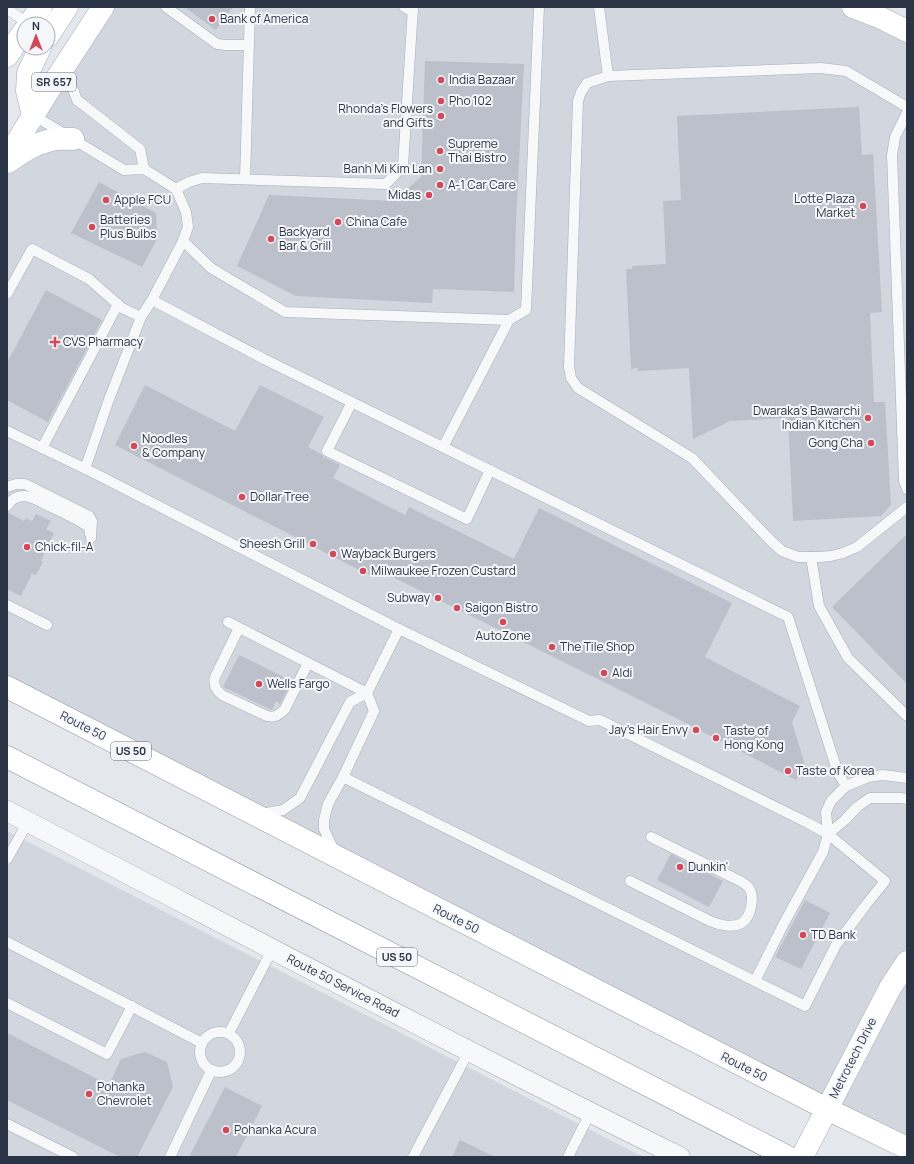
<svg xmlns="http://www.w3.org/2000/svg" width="914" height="1164" font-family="Manrope,sans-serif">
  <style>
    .built { fill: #d2d6de }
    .building { fill: #bbc0ca }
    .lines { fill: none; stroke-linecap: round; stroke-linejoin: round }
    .lane-casing { stroke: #a9aeb7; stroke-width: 11 }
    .street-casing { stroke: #a9aeb7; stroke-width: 21 }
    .secondary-casing { stroke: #a9aeb7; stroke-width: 23 }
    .primary-casing { stroke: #a3abb8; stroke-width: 23 }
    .highway-casing { stroke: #8b94a3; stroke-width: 23 }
    .lane { stroke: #f7f8fa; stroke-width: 10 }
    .street { stroke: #f7f8fa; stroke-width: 20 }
    .secondary { stroke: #fff; stroke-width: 22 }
    .primary { stroke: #fff; stroke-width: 22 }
    .highway { stroke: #fff; stroke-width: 22 }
    .poi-dot { fill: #d1495b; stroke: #f4f6f9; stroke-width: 1.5 }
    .labels { text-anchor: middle; stroke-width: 4; stroke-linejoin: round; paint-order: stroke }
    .shield { fill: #f4f6f9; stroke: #676e7b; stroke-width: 1 }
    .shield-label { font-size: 11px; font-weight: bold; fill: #2b3445 }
    .poi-label { font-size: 12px; fill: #2b3445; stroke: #f4f6f9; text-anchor: start }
    .street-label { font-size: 12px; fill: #2b3445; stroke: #f4f6f9 }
  </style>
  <rect width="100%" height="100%" fill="#e4e7ec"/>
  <g class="built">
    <path d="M107 7H836L907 35V1148L7 687V167Z"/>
    <path d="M7 831 643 1157H7Z"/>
  </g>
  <g class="building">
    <path d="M184 7H233L216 30Z"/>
    <path d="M425 61 524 64 516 222 514 292 433 289 432 303 296 296 237 266 269 195 393 201 421 177Z"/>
    <path d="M859 107 862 155 873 154 882 312 870 313 874 402H885L891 505 881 516 793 521 788 418 730 421 693 439 689 368 638 371V368L631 369 626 269H632V266L666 264 663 201 681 200 677 116Z"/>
    <path d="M99 182 156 213 157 239 142 267 71 233Z"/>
    <path d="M46 290 102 320 48 422 7 400V363Z"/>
    <path d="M145 385 235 431 260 385 324 417 308 447 321 454 324 457 340 465 333 478 405 515 409 507 514 559 539 508 732 603 705 657 800 706 792 722 805 765 796 780 676 718 377 569 373 577 115 445Z"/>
    <path d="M7 512 24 521 26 518 32 521 36 514 51 521 46 529 54 533 41 561 43 562 36 575 32 574 21 596 7 589Z"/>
    <path d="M907 534V684L832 607Z"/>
    <path d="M239 655 292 681 280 704 276 701 272 710 223 687Z"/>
    <path d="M671 854 723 881 709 907 657 880Z"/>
    <path d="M805 900 830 913 801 969 775 957Z"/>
    <path d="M7 1033 109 1085 121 1059 145 1052 167 1062 173 1087 137 1157H120L7 1100Z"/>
    <path d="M225 1087 262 1106 236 1157H189Z"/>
    <path d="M460 1140 495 1157H452Z"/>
  </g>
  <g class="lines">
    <defs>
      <g id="lane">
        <path d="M166 7 217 44 225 45H249"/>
        <path d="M404 7 413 12"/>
        <path d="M599 7 608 76 821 68 846 71 907 107"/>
        <path d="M7 9 29 24"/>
        <path d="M67 65 69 79 77 100 140 149 144 169"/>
        <path d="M608 76 587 83 581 92 578 101 569 367 571 378 578 388 692 458 770 540 782 551 798 557H819L831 556 843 553 857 547 907 507"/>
        <path d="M907 113 895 137 892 155 904 481 907 489"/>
        <path d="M33 115 124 170 144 169 176 189 186 212 188 227 183 241 152 300 141 317"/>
        <path d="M245 179 250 7"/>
        <path d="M176 189 189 182 202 178 386 184 403 166 413 7"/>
        <path d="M183 241 211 268 285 312 509 320"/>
        <path d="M7 294 32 249 89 279 122 308 141 317 108 402 85 469"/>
        <path d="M152 300 264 359 788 617 838 773 846 786"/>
        <path d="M352 402 327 451 467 519 490 470"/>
        <path d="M7 431 94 473 399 629 367 693 350 702 300 798 283 810 261 814"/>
        <path d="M443 447 509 320 526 310 539 7"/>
        <path d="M42 448 118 304"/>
        <path d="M7 487 16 484H25L89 516 92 521 91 538"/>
        <path d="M7 506C11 499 17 496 25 496 33 497 43 503 51 507 64 513 77 519 89 527L90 534"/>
        <path d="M811 557 819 606 848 658 907 716"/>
        <path d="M7 605 47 625"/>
        <path d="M228 622 367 693 374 711 343 777 328 804 324 820V829L335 853"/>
        <path d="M239 628 215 677C213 685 216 690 222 695L267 716C275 718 279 715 285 709L308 663"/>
        <path d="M343 777 805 1006 836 945 865 906 885 881 828 834 808 823 600 720 589 721 399 629"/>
        <path d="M828 834 845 820 857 807 870 798H900L907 799"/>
        <path d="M7 859 28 822"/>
        <path d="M630 881 710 921C719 925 734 929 743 922 751 916 755 896 749 888 748 886 744 884 742 882L651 837"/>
        <path d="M7 942 202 1043"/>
        <path d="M755 981 783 925 823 852 828 834 826 812 831 801 846 786 868 777 883 775 907 778"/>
        <path d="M7 1003 107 1054 132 1006"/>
        <circle cx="220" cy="1052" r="20"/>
        <path d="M229 1033 272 950"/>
        <path d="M7 1124 73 1157"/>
        <path d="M170 1157 211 1071"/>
        <path d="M413 1157 469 1051"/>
        <path d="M568 1157 590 1113"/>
      </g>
      <path id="street" d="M7 811C231 927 454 1046 680 1157"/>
      <g id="secondary">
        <path d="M853 7 879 17 907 31"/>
        <path d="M802 1157 890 988 907 962"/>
      </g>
      <g id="primary">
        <path d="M29 24 41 7"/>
        <path d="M48 36 67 7"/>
        <path d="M7 56 24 31"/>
        <path d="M33 115 27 91 28 73 40 48"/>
        <path d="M7 158 47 93 103 7"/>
        <path d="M8 162C22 152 34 144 51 140 58 138 66 139 73 139"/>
      </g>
      <g id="highway">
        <path d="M7 687 827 1109 907 1148"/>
        <path d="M7 757 788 1157"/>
      </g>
    </defs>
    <use href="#lane" class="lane-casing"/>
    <use href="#street" class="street-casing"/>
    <use href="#secondary" class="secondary-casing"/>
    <use href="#primary" class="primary-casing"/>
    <use href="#highway" class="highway-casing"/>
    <use href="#lane" class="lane"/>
    <use href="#street" class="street"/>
    <use href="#secondary" class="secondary"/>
    <use href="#primary" class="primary"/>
    <use href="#highway" class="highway"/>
  </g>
  <g class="poi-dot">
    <circle cx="212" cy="19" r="4"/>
    <circle cx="441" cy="80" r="4"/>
    <circle cx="441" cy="101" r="4"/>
    <circle cx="441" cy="116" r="4"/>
    <circle cx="440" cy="151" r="4"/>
    <circle cx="440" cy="169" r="4"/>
    <circle cx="440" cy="185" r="4"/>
    <circle cx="429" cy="195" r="4"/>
    <circle cx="106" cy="200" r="4"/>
    <circle cx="863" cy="206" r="4"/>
    <circle cx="338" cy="222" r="4"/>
    <circle cx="92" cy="227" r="4"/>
    <circle cx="271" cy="239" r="4"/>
    <path d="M53 336h4v4h4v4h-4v4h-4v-4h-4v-4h4z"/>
    <circle cx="868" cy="418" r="4"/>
    <circle cx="871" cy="443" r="4"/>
    <circle cx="134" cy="446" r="4"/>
    <circle cx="242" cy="497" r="4"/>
    <circle cx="313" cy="544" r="4"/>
    <circle cx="27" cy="547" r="4"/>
    <circle cx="333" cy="554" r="4"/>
    <circle cx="363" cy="571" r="4"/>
    <circle cx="438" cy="598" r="4"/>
    <circle cx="457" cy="608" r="4"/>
    <circle cx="503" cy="622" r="4"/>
    <circle cx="552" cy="647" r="4"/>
    <circle cx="604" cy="673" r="4"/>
    <circle cx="259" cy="684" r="4"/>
    <circle cx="696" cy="730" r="4"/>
    <circle cx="716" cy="738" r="4"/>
    <circle cx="788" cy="771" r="4"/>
    <circle cx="680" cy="867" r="4"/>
    <circle cx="803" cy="935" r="4"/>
    <circle cx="89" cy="1094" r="4"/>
    <circle cx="226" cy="1130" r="4"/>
  </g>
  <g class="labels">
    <g class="shield">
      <rect x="32" y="73" width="44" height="18" rx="3"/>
      <rect x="111" y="742" width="40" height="18" rx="3"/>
      <rect x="377" y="948" width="40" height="18" rx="3"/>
    </g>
    <g class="shield-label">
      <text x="54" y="86">SR 657</text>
      <text x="131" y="755">US 50</text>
      <text x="397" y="961">US 50</text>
    </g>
    <g class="poi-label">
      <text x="220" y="23">Bank of America</text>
      <text x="449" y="84">India Bazaar</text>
      <text x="449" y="105">Pho 102</text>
      <text x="433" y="113" text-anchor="end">Rhonda's Flowers<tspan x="433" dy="14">and Gifts</tspan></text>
      <text x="448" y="148">Supreme<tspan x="448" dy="14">Thai Bistro</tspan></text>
      <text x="432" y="173" text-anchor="end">Banh Mi Kim Lan</text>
      <text x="448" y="189">A-1 Car Care</text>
      <text x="421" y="199" text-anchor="end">Midas</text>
      <text x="855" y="203" text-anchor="end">Lotte Plaza<tspan x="855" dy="14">Market</tspan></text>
      <text x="114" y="204">Apple FCU</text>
      <text x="100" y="224">Batteries<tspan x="100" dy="14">Plus Bulbs</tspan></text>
      <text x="346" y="226">China Cafe</text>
      <text x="279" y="236">Backyard<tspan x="279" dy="14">Bar &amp; Grill</tspan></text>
      <text x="63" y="346">CVS Pharmacy</text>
      <text x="860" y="415" text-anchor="end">Dwaraka's Bawarchi<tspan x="860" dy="14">Indian Kitchen</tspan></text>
      <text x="142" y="443">Noodles<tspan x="142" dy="14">&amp; Company</tspan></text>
      <text x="863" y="447" text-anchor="end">Gong Cha</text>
      <text x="250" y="501">Dollar Tree</text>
      <text x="305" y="548" text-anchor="end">Sheesh Grill</text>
      <text x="35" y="551">Chick-fil-A</text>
      <text x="341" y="558">Wayback Burgers</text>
      <text x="371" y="575">Milwaukee Frozen Custard</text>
      <text x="430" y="602" text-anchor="end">Subway</text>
      <text x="465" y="612">Saigon Bistro</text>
      <text x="503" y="640" text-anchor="middle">AutoZone</text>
      <text x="560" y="651">The Tile Shop</text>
      <text x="612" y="677">Aldi</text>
      <text x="267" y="688">Wells Fargo</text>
      <text x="688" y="734" text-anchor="end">Jay's Hair Envy</text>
      <text x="724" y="735">Taste of<tspan x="724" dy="14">Hong Kong</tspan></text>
      <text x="796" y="775">Taste of Korea</text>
      <text x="688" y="871">Dunkin'</text>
      <text x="811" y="939">TD Bank</text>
      <text x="97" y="1091">Pohanka<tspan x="97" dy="14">Chevrolet</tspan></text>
      <text x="234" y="1134">Pohanka Acura</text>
    </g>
    <g class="street-label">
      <text transform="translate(83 726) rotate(27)" y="4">Route 50</text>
      <text transform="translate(456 919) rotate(27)" y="4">Route 50</text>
      <text transform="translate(343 986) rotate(27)" y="4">Route 50 Service Road</text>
      <text transform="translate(853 1058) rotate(-63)" y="4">Metrotech Drive</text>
      <text transform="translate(744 1067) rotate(27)" y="4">Route 50</text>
    </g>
  </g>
  <rect width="914" height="1164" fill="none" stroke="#2b3445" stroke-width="16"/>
  <g transform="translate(36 36)"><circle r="19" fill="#f4f6f9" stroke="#a4a8b1"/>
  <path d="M0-3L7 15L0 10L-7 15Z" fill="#d1495b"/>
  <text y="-6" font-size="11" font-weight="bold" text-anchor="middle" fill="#2b3445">N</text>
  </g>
</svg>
